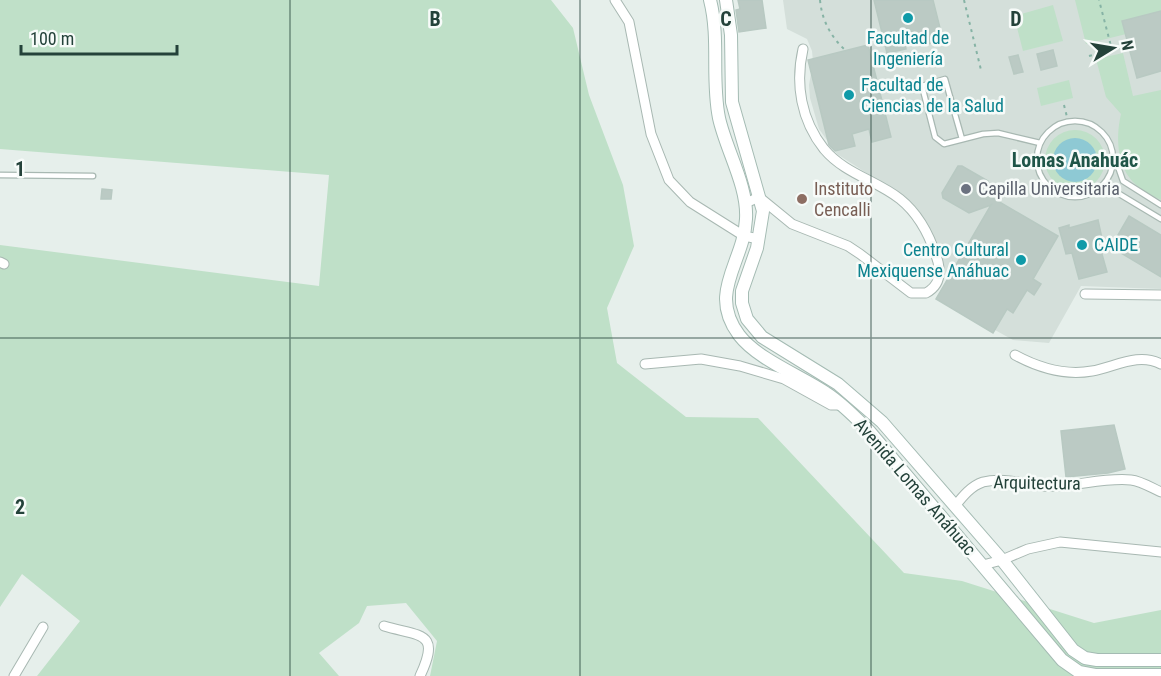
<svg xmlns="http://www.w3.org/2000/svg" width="1161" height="676" font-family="'Roboto Condensed',sans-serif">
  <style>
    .built { fill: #d4dfda }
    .green { fill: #bfe0c8 }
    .water { fill: #8ec9d4 }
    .building { fill: #bbcac4; stroke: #b8c9c2; stroke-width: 1.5 }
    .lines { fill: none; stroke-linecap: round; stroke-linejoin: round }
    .lane-casing { stroke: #a8b8b2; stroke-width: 7 }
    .street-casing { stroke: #a8b8b2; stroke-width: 11 }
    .secondary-casing { stroke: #a4bbb3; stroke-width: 14 }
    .path { stroke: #86b3a5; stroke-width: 2; stroke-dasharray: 3 4.5; stroke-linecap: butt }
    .lane { stroke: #fff; stroke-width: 4.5 }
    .street { stroke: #fff; stroke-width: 9 }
    .secondary { stroke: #fff; stroke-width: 12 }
    .grid { fill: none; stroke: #24423a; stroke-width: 1.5; stroke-opacity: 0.55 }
    .culture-dot { fill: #0f9aa8; stroke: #f7fbf9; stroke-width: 2 }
    .worship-dot { fill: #6b7280; stroke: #f7fbf9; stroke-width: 2 }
    .education-dot { fill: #8d6e63; stroke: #f7fbf9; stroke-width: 2 }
    .labels { text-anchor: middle; stroke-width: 5; stroke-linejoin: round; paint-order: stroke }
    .culture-label { font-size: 18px; fill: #0d838f; stroke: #f7fbf9; text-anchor: start }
    .education-label { font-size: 18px; fill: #785e54; stroke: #f7fbf9; text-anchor: start }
    .worship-label { font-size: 18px; fill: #5b616d; stroke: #f7fbf9; text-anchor: start }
    .street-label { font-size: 18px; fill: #24423a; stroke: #f7fbf9 }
    .neighbourhood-label { font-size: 20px; font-weight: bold; fill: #1f5548; stroke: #f7fbf9 }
    .grid-label { font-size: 20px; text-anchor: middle; font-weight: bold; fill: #24423a; stroke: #f7fbf9; stroke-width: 5; stroke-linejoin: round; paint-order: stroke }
  </style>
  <rect width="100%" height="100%" fill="#e6efeb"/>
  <path class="built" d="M783 0H1161V289L1081 286 1049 343 1013 340 995 330 993 333 936 299 947 279 938 246 928 227 902 196 837 154 819 129 810 98 809 85 813 62 812 51 807 39 787 29Z"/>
  <g class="green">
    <path d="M0 0H551L573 28 589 95 623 185 634 246 607 308 617 363 686 417 758 418 904 573 962 581 1094 623 1161 610V676H430L437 641 406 603 367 606 359 623 319 653 339 676H37L80 621 22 574 0 607V245L319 286 329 175 0 149Z"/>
    <path d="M1075 0H1161V11L1123 21 1126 34 1086 44Z"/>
    <path d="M1053 5 1063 41 1023 51 1014 16Z"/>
    <path d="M1123 53 1133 96 1161 90V200C1154 197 1147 193 1140 188 1117 172 1115 139 1121 114L1106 97 1096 59Z"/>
    <path d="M1069 80 1073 98 1041 106 1037 88Z"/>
    <circle cx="1075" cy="160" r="30"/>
  </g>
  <circle class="water" cx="1075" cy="160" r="22"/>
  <g class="building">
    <path d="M738 0H762L766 28 739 32 736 10 740 9Z"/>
    <path d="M874 0H933L943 40 924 45 922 36 904 40 906 49 887 53Z"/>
    <path d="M1161 11V71L1137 78 1122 21Z"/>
    <path d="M868 45 891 137 872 142 869 129 852 134 855 146 835 151 829 145 808 60Z"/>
    <path d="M1053 50 1057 66 1041 70 1037 54Z"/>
    <path d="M1018 55 1023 72 1014 74 1009 57Z"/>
    <path d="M958 166H962L988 181 989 184 984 193 1058 236 1033 279 1041 284 1034 295 1027 290 1013 313 1007 309 993 333 936 299 991 205 969 213 943 198 942 193Z"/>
    <path d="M102 189 112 190 111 199H101Z"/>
    <path d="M1129 216 1161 235V277L1111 247Z"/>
    <path d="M1098 220 1103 243 1098 240 1107 272 1079 279 1072 253 1066 254 1059 228 1069 225V228Z"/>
    <path d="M1114 425 1125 469 1108 473 1066 477 1061 431Z"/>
  </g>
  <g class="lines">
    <defs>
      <g id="lane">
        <circle cx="1075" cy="159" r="38"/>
        <path d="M962 139 945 79 922 86 935 137 944 144 983 134 998 133 1040 143"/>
        <path d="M1115 158 1123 181 1161 205"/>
        <path d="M0 175 93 176"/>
        <path d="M1101 188 1116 192 1161 219"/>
      </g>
      <g id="street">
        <path d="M615 0 629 22 651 134 669 180 690 202 744 236 759 239"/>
        <path d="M746 203 759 197 792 224 848 246 860 254 911 293H926C939 286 941 275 938 262 931 238 920 215 900 199 876 180 845 174 824 149 801 120 795 84 803 49"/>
        <path d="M0 262 4 264"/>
        <path d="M1085 294 1161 295"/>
        <path d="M1015 355C1039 368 1064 376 1092 371 1115 367 1138 352 1161 364"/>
        <path d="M645 364 701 359 740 366 784 379 831 405H842"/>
        <path d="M955 506C963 496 971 486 983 482 1003 477 1023 484 1043 486 1073 488 1102 477 1131 480 1141 481 1152 488 1161 492"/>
        <path d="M983 565 1002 560 1028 549 1060 542 1161 552"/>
        <path d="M384 626C421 637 441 631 420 676"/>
        <path d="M14 676 43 627"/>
      </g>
      <g id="secondary">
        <path d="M710 0C720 39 711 79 719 118 726 150 748 186 746 219 744 263 707 292 739 335 757 359 801 376 826 393 843 404 856 418 870 432L1062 660 1079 672 1095 675H1161"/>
        <path d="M726 0 731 35 732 102 763 211 757 248 742 291V303L747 319 762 337 838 384 882 422 1002 560 1073 650 1085 658 1097 660H1161"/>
      </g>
    </defs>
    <use href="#lane" class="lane-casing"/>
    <use href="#street" class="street-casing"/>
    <use href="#secondary" class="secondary-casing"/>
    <g class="path">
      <path d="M820 0C822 21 831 37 846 51"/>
      <path d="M964 0 981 70"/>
      <path d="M1112 50 1129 45"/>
      <path d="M1089 56 1112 50 1099 0"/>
      <path d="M1064 105 1068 121"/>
    </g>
    <use href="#lane" class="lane"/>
    <use href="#street" class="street"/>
    <use href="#secondary" class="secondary"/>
  </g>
  <path class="grid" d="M290 0V676M580 0V676M871 0V676M0 338H1161"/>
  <g class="culture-dot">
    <circle cx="908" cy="18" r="6"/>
    <circle cx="849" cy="95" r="6"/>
    <circle cx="1082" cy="245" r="6"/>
    <circle cx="1021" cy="260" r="6"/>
  </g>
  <circle class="worship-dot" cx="966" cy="189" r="6"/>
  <circle class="education-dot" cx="802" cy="199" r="6"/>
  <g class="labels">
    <g class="culture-label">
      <text x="908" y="44" text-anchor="middle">Facultad de<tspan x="908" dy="21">Ingeniería</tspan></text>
      <text x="861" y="91">Facultad de<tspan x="861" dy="21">Ciencias de la Salud</tspan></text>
      <text x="1094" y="251">CAIDE</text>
      <text x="1009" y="256" text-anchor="end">Centro Cultural<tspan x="1009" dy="21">Mexiquense Anáhuac</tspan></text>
    </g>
    <g class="education-label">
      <text x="814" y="195">Instituto<tspan x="814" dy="21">Cencalli</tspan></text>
    </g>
    <g class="worship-label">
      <text x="978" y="195">Capilla Universitaria</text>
    </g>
    <g class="street-label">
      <text transform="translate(1037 483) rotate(1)" y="6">Arquitectura</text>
      <text transform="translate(915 487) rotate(49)" y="6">Avenida Lomas Anáhuac</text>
    </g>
    <g class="neighbourhood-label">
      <text x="1075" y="167">Lomas Anahuác</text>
    </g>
  </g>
  <g class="grid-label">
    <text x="435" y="26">B</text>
    <text x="726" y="26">C</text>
    <text x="1016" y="26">D</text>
    <text x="20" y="176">1</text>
    <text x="20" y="514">2</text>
  </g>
  <g transform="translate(1113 48) rotate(79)" stroke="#f7fbf9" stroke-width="4.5" paint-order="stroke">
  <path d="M0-4.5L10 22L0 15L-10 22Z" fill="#24423a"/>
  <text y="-9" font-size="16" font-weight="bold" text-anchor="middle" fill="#24423a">N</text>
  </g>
  <path d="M21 45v9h156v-9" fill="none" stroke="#24423a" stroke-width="3"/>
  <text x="30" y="45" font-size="18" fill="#24423a" stroke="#f7fbf9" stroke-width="4.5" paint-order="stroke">100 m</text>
</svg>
